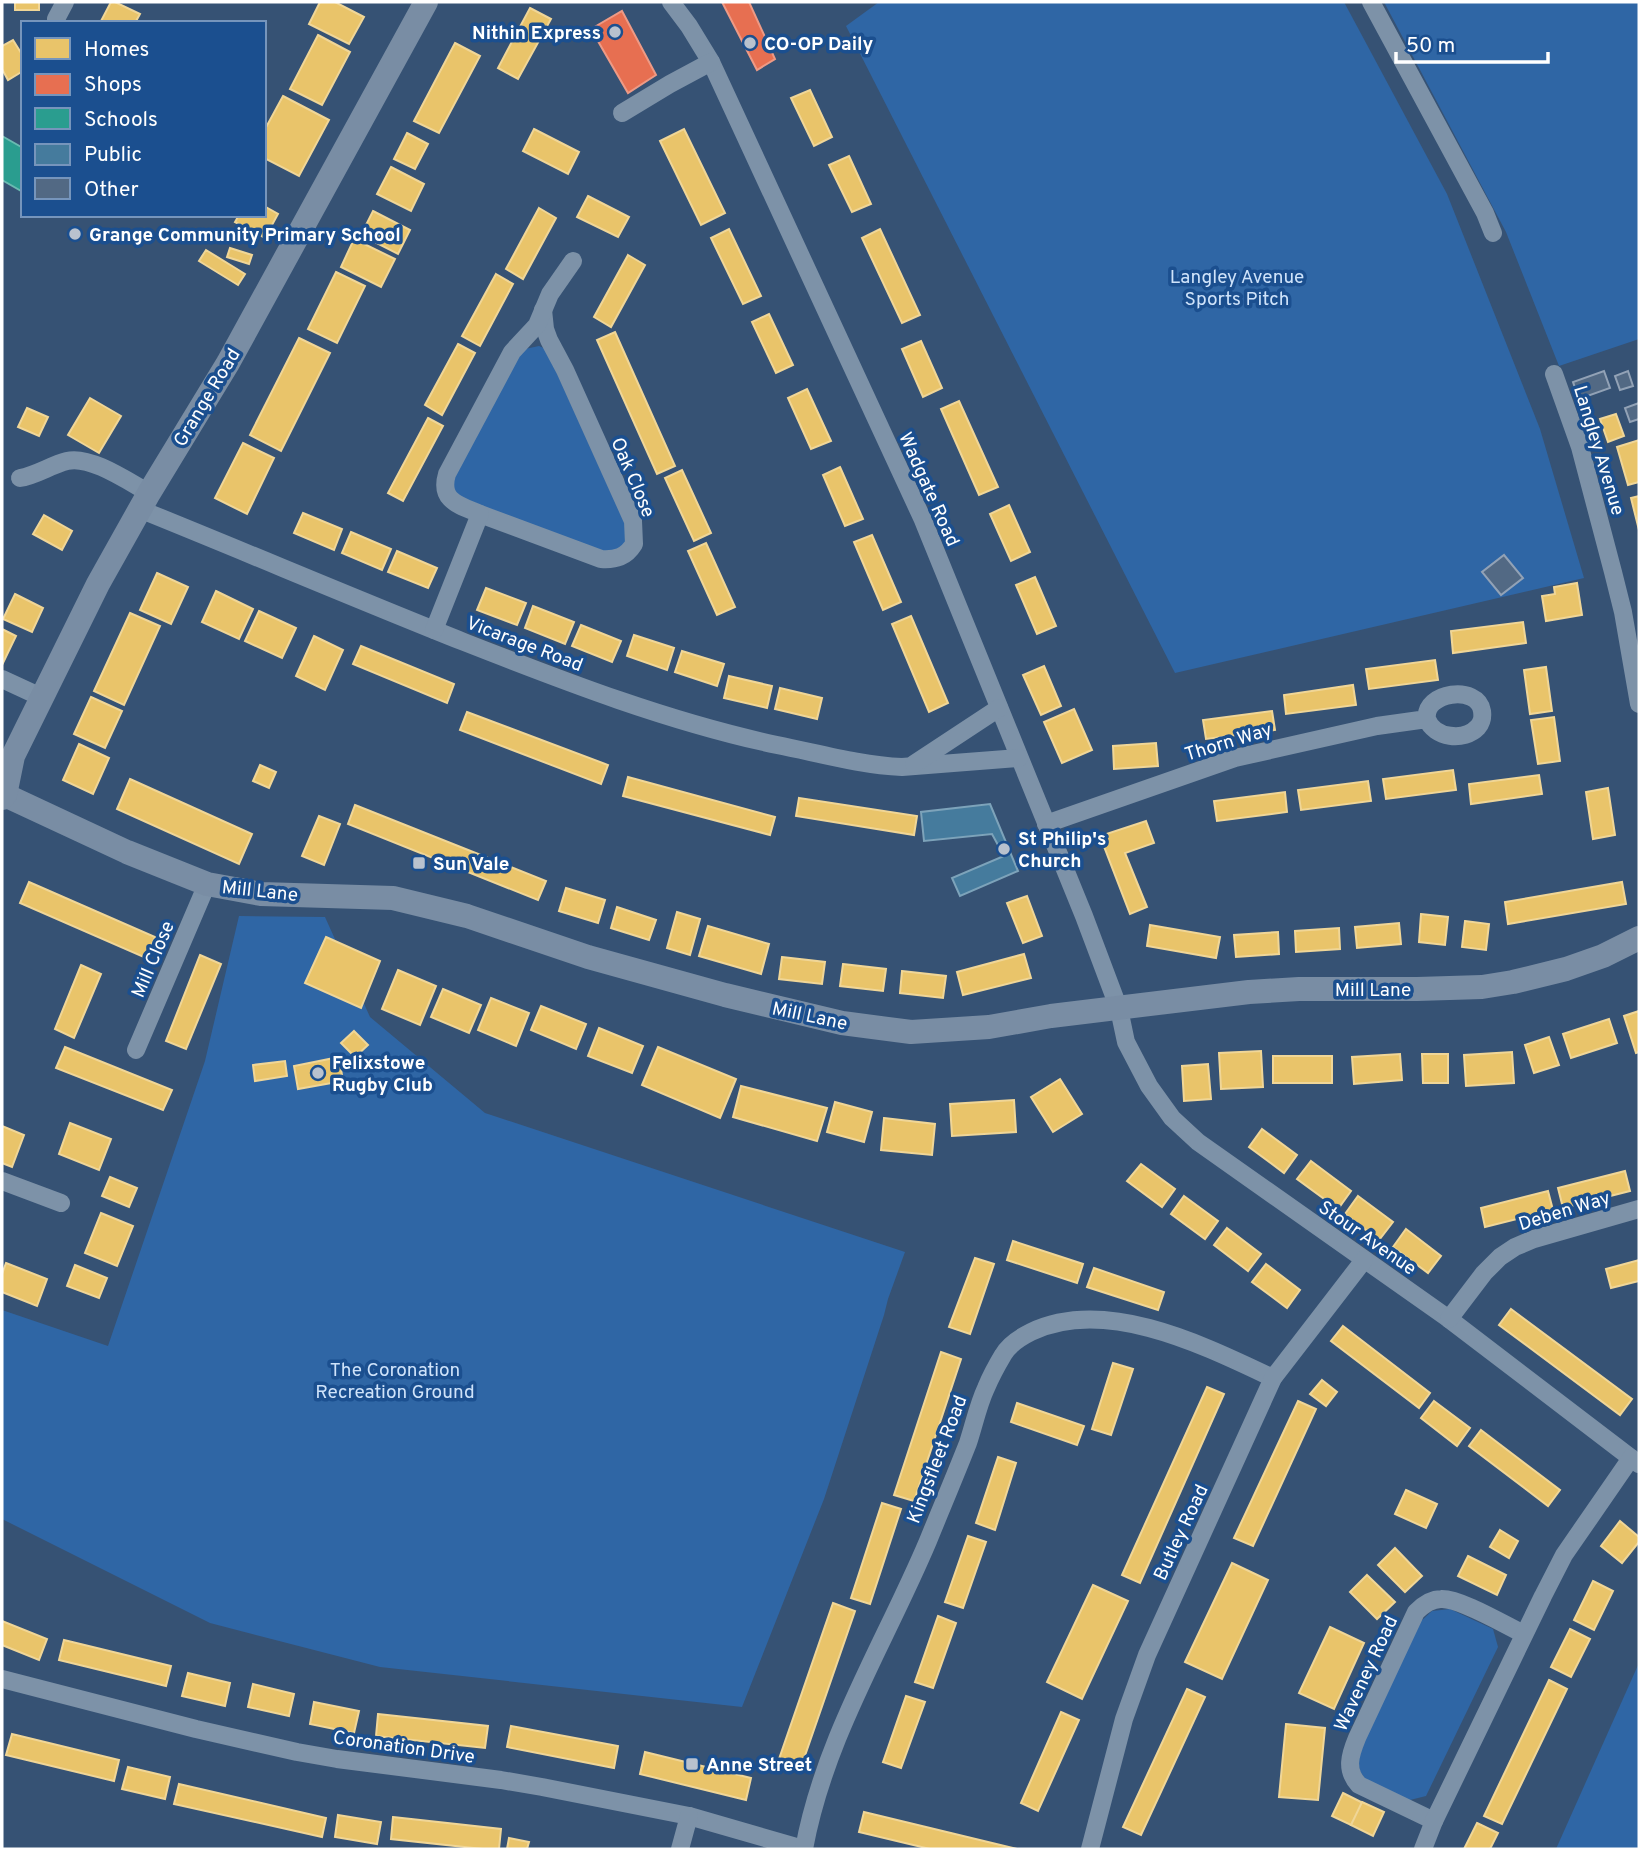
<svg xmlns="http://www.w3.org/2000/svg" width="1641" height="1851" font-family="Overpass,sans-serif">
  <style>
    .green { fill: #2f66a5 }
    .homes { fill: #e9c46a; stroke: #f0d697; stroke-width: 2 }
    .shops { fill: #e76f51; stroke: #ee9a85; stroke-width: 2 }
    .schools { fill: #2a9d8f; stroke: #6abab1; stroke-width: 2 }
    .public { fill: #457b9d; stroke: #7da3ba; stroke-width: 2 }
    .building { fill: #526984; stroke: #92a2b6; stroke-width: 2 }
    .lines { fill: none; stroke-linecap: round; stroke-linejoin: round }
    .street { stroke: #7d92a8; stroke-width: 18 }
    .secondary { stroke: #798da4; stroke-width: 24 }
    .poi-dot { fill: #b9c2ce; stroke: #1b4f8f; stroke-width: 2.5 }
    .labels { text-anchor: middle; stroke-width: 7; stroke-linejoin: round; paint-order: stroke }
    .poi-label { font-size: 19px; font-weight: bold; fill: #fff; stroke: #1b4f8f; text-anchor: start }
    .park-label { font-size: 19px; fill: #cfe3fa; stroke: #1b4f8f }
    .street-label { font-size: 19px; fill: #fff; stroke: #1b4f8f }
  </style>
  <rect width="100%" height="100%" fill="#365274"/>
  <g class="green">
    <path d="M879 2H1344L1447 194 1540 429 1584 578 1175 673 846 26Z"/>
    <path d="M1384 2H1639V339L1559 366 1506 232Z"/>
    <path d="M539 346 546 349 629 532 623 548 602 553 462 501 454 493V474L520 353 525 349Z"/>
    <path d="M239 916 325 917 370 1017 485 1113 905 1252 888 1299 884 1315 824 1499 742 1707 380 1667 210 1623 2 1519V1310L108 1346 205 1061Z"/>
    <path d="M1450 1609 1493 1629 1498 1647 1426 1796 1406 1801 1365 1779 1360 1771 1357 1756 1419 1623 1432 1611Z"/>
    <path d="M1639 1663V1849H1556Z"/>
  </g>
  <g class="homes">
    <rect x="15" y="2" width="24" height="8"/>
    <path d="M111 2H115L140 14 135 23H100Z"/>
    <path d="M320 2H335L364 17 349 44 309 24Z"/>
    <path d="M530 8 551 19 518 79 498 68Z"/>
    <path d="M318 35 350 52 322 105 290 89Z"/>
    <path d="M13 40 23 56V71L8 80 2 69V46Z"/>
    <path d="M455 43 480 56 439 133 414 121Z"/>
    <path d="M810 90 832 137 814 146 791 98Z"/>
    <path d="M283 96 329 120 299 176 264 158V131Z"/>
    <path d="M534 129 579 152 568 174 523 151Z"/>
    <path d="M684 129 725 213 701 225 660 141Z"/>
    <path d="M407 133 428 144 415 169 394 159Z"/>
    <path d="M849 156 871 204 852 212 829 165Z"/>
    <path d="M391 167 424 184 411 211 377 194Z"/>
    <path d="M588 196 629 217 618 237 577 217Z"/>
    <path d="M264 206 278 214 265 238 235 222 239 215H264Z"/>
    <path d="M539 208 556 218 523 279 506 269Z"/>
    <path d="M373 211 410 230 398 254 361 235Z"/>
    <path d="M729 229 761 296 743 304 711 238Z"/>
    <path d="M880 229 920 315 902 323 862 238Z"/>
    <path d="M354 239 395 259 381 287 341 267Z"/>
    <path d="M230 248 252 255 249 264 227 257Z"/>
    <path d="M206 250 245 274 238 285 199 261Z"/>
    <path d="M628 255 645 265 611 327 594 317Z"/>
    <path d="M336 272 365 286 337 343 308 329Z"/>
    <path d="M496 274 513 284 480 346 462 336Z"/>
    <path d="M769 314 793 365 776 373 752 322Z"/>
    <path d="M615 332 675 466 657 474 597 340Z"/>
    <path d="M299 338 330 353 281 451 250 435Z"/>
    <path d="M921 341 942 388 923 397 902 349Z"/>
    <path d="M458 344 475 353 442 415 425 405Z"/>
    <path d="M807 389 831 441 811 449 788 398Z"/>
    <path d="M90 398 121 416 99 453 68 435Z"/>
    <path d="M959 401 998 487 979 495 941 409Z"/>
    <path d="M27 408 48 417 39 436 18 427Z"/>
    <path d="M1616 414 1624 436 1608 442 1600 419Z"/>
    <path d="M428 418 443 426 403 501 388 493Z"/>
    <path d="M1639 440V482L1628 485 1617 447Z"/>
    <path d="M243 443 274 458 247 514 215 498Z"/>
    <path d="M840 467 863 519 845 526 823 475Z"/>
    <path d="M682 470 711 533 694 541 665 478Z"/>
    <path d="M1639 496V530L1631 498Z"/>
    <path d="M1009 505 1030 552 1011 561 990 514Z"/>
    <path d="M303 513 342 529 334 550 294 533Z"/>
    <path d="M44 515 72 531 62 550 33 534Z"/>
    <path d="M351 532 391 549 382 570 342 553Z"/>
    <path d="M872 535 901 602 883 610 854 542Z"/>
    <path d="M706 543 735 607 717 615 688 551Z"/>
    <path d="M397 551 437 568 428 588 388 572Z"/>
    <path d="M157 573 188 587 171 624 140 610Z"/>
    <path d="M1035 577 1056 626 1037 634 1016 585Z"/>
    <path d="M1577 583 1582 615 1546 621 1542 596 1555 594 1554 587Z"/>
    <path d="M486 588 526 603 517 625 477 610Z"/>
    <path d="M216 591 253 609 239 639 202 622Z"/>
    <path d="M15 594 43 608 32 632 3 619Z"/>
    <path d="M533 606 574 622 565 644 525 628Z"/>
    <path d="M259 611 296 628 282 658 245 641Z"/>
    <path d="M130 613 160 626 124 705 94 691Z"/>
    <path d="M911 616 948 703 929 712 892 624Z"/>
    <path d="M1523 622 1526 643 1453 653 1451 631Z"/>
    <path d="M581 625 621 641 612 662 572 646Z"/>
    <path d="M2 629 16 636 2 665Z"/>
    <path d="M634 635 674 648 667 670 627 656Z"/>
    <path d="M314 636 343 650 325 690 296 676Z"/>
    <path d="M361 646 454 684 447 703 353 664Z"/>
    <path d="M682 651 724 664 717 686 675 672Z"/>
    <path d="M1435 660 1438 680 1369 689 1366 669Z"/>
    <path d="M1044 666 1061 706 1041 715 1023 675Z"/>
    <path d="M1546 667 1552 711 1530 714 1524 670Z"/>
    <path d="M729 676 772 686 767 708 724 698Z"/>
    <path d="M1353 685 1356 705 1286 714 1284 695Z"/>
    <path d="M780 688 822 698 817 719 775 709Z"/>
    <path d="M91 697 122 711 105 748 74 734Z"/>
    <path d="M1074 709 1092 750 1062 763 1044 722Z"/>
    <path d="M1272 711 1275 730 1206 739 1203 720Z"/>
    <path d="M467 712 608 765 601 784 460 730Z"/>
    <path d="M1554 717 1560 761 1538 764 1531 720Z"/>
    <path d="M1156 743 1158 766 1114 769 1113 746Z"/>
    <path d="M79 744 109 758 93 794 63 780Z"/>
    <path d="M260 765 276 772 269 788 253 781Z"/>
    <path d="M1453 770 1456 790 1386 799 1383 779Z"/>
    <path d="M1539 775 1542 794 1471 804 1469 784Z"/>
    <path d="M628 777 775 817 770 835 623 796Z"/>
    <path d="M130 779 252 834 239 864 117 809Z"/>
    <path d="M1368 781 1371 801 1301 810 1298 790Z"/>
    <path d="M1608 788 1615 835 1593 839 1586 792Z"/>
    <path d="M1285 792 1287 812 1217 821 1214 801Z"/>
    <path d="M799 798 917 816 914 835 796 816Z"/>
    <path d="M355 805 546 881 538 900 348 824Z"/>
    <path d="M319 816 340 824 324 865 302 856Z"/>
    <path d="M1146 821 1154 843 1125 853 1147 907 1130 914 1100 836Z"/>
    <path d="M29 882 155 937 146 958 20 903Z"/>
    <path d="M1622 882 1626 904 1508 924 1505 902Z"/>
    <path d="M566 888 605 900 598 923 559 911Z"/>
    <path d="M1027 896 1042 936 1023 943 1007 903Z"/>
    <path d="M617 907 656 920 649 940 611 928Z"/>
    <path d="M677 912 700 919 690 955 667 948Z"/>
    <path d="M1421 914 1448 917 1445 945 1419 942Z"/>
    <path d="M1465 921 1489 924 1486 950 1462 947Z"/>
    <path d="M1399 923 1401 944 1357 948 1355 927Z"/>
    <path d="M1150 925 1220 937 1216 958 1147 946Z"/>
    <path d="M708 926 769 944 761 974 699 956Z"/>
    <path d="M1339 928 1340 949 1296 952 1295 931Z"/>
    <path d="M1278 932 1279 954 1236 957 1234 935Z"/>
    <path d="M326 937 380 961 361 1008 305 983Z"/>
    <path d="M1024 954 1031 978 963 995 957 972Z"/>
    <path d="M200 955 221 964 186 1049 166 1041Z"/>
    <path d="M782 957 825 962 822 984 779 979Z"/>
    <path d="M843 964 886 969 883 991 840 986Z"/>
    <path d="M81 965 101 974 74 1038 55 1029Z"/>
    <path d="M398 970 436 986 420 1025 382 1009Z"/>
    <path d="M902 971 946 976 943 998 900 993Z"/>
    <path d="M443 989 481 1005 469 1033 431 1017Z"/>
    <path d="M491 998 529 1013 516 1046 478 1030Z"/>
    <path d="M541 1006 586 1024 576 1049 531 1030Z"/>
    <path d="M1639 1011V1052L1636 1053 1624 1016Z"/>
    <path d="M1609 1019 1617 1043 1571 1058 1563 1034Z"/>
    <path d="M599 1028 643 1046 632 1073 588 1056Z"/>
    <path d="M354 1031 368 1045 355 1057 341 1043Z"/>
    <path d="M1549 1037 1559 1065 1534 1073 1525 1045Z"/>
    <path d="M65 1047 172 1090 163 1110 56 1068Z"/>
    <path d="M658 1047 736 1079 720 1118 642 1085Z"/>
    <path d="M1261 1051 1263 1087 1221 1089 1219 1053Z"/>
    <path d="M1512 1052 1514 1083 1466 1086 1464 1055Z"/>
    <path d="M1400 1054 1402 1080 1354 1084 1352 1057Z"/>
    <path d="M1422 1054H1448V1083H1423Z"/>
    <rect x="1273" y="1056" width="59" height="27"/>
    <path d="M339 1057 343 1081 298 1089 294 1066Z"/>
    <path d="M285 1061 287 1076 255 1081 253 1065Z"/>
    <path d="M1208 1064 1211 1099 1184 1101 1182 1066Z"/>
    <path d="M1060 1079 1082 1114 1053 1132 1031 1097Z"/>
    <path d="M741 1086 827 1108 817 1141 733 1117Z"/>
    <path d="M1014 1100 1016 1132 952 1136 950 1104Z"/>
    <path d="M835 1102 872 1112 864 1142 827 1132Z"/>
    <path d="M884 1118 935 1124 932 1155 881 1150Z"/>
    <path d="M70 1123 111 1139 99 1170 59 1154Z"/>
    <path d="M2 1126 24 1135 12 1167 2 1163Z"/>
    <path d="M1262 1129 1297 1155 1284 1173 1249 1147Z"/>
    <path d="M1311 1161 1351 1191 1338 1209 1297 1179Z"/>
    <path d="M1141 1164 1175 1189 1162 1207 1127 1181Z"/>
    <path d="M1625 1171 1630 1191 1563 1208 1558 1188Z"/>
    <path d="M110 1177 137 1188 129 1207 102 1196Z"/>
    <path d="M1548 1191 1553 1210 1485 1227 1481 1208Z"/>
    <path d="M1184 1196 1218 1221 1205 1239 1171 1214Z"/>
    <path d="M1358 1196 1393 1222 1379 1240 1345 1214Z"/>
    <path d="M101 1213 133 1226 117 1266 85 1253Z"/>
    <path d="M1227 1228 1261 1254 1248 1271 1214 1245Z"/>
    <path d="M1406 1229 1441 1256 1428 1273 1393 1247Z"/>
    <path d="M1013 1241 1083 1264 1077 1283 1007 1260Z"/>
    <path d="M975 1258 994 1264 970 1334 949 1327Z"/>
    <path d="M1639 1260V1281L1611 1288 1606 1269Z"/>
    <path d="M6 1263 47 1279 37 1306 2 1292V1274Z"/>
    <path d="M1266 1264 1300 1290 1287 1308 1252 1282Z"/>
    <path d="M75 1265 107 1278 99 1298 67 1286Z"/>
    <path d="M1094 1268 1164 1292 1158 1310 1087 1287Z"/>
    <path d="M1511 1309 1632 1399 1620 1415 1499 1325Z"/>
    <path d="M1343 1326 1430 1393 1419 1408 1331 1341Z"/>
    <path d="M941 1352 961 1359 914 1501 894 1495Z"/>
    <path d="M1113 1363 1133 1369 1111 1435 1092 1429Z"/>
    <path d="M1322 1380 1337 1392 1326 1406 1310 1394Z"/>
    <path d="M1207 1387 1224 1394 1140 1583 1122 1575Z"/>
    <path d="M1298 1401 1316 1409 1253 1546 1234 1538Z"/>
    <path d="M1434 1401 1470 1428 1457 1446 1421 1418Z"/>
    <path d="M1017 1403 1084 1426 1077 1445 1011 1422Z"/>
    <path d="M1481 1430 1560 1490 1548 1506 1469 1446Z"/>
    <path d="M998 1457 1016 1463 995 1530 976 1523Z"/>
    <path d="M1406 1490 1437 1504 1426 1528 1395 1514Z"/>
    <path d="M882 1503 901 1509 870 1604 851 1598Z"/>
    <path d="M1620 1521 1639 1537V1542L1622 1563 1601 1546Z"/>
    <path d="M1500 1530 1518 1541 1509 1558 1490 1547Z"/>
    <path d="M968 1536 986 1542 963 1608 945 1602Z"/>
    <path d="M1395 1548 1422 1576 1405 1592 1378 1565Z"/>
    <path d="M1468 1556 1506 1575 1497 1595 1458 1576Z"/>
    <path d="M1232 1563 1268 1580 1222 1679 1185 1662Z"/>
    <path d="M1367 1575 1395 1602 1377 1619 1350 1592Z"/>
    <path d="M1593 1581 1613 1591 1594 1630 1574 1620Z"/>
    <path d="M1093 1585 1128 1601 1082 1699 1047 1682Z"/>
    <path d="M833 1603 855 1611 800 1770 778 1762Z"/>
    <path d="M938 1616 956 1623 933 1688 915 1682Z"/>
    <path d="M2 1621 47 1639 39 1660 2 1645Z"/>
    <path d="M1330 1627 1364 1643 1334 1709 1299 1693Z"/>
    <path d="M1570 1629 1590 1639 1571 1677 1551 1667Z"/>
    <path d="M64 1640 171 1666 166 1686 59 1660Z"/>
    <path d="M188 1673 230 1683 225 1706 182 1696Z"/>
    <path d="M1549 1680 1567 1689 1502 1824 1484 1816Z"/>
    <path d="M253 1684 294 1694 289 1716 248 1707Z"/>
    <path d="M1187 1689 1205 1697 1141 1835 1123 1827Z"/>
    <path d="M906 1696 925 1702 901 1768 883 1762Z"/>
    <path d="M314 1702 359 1711 354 1733 310 1724Z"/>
    <path d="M1061 1712 1079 1720 1038 1811 1021 1803Z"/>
    <path d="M378 1714 488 1726 485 1748 376 1736Z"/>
    <path d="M1286 1724 1325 1728 1318 1800 1279 1797Z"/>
    <path d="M511 1726 618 1746 614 1768 507 1747Z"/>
    <path d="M12 1734 119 1760 114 1781 6 1755Z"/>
    <path d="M645 1752 751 1778 746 1800 640 1774Z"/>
    <path d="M128 1767 170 1777 165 1799 122 1789Z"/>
    <path d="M179 1784 326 1818 322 1837 174 1804Z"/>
    <path d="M1343 1793 1363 1803 1351 1825 1332 1816Z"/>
    <path d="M1362 1802 1384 1812 1373 1836 1351 1825Z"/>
    <path d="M864 1812 1017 1849H930L859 1832Z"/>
    <path d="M338 1815 381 1822 377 1844 335 1837Z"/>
    <path d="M393 1817 501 1829 499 1849H483L391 1839Z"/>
    <path d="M1477 1823 1498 1833 1490 1849H1464Z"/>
    <path d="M509 1838 529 1842 527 1849H507Z"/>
  </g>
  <g class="shops">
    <path d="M722 2H749L775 59 757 70Z"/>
    <path d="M622 11 656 75 628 93 591 29Z"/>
  </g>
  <path class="schools" d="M2 136 23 148V192L2 180Z"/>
  <path class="public" d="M990 804 1018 871 960 896 952 878 1004 856 992 834 924 841 921 812Z"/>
  <g class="building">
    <path d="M1604 371 1610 388 1579 399 1573 382Z"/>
    <path d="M1628 371 1633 386 1620 390 1615 376Z"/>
    <path d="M1639 403V419L1630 422 1625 408Z"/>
    <path d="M1504 555 1523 578 1501 595 1482 572Z"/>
  </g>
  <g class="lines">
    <g class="street">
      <path d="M671 2 689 26 711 62 923 520 1084 916 1119 1009 1126 1042 1149 1086 1172 1118 1198 1142 1449 1319 1639 1464"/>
      <path d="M1371 2 1485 213 1493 233"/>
      <path d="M56 19 65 2"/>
      <path d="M622 113 670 84 711 62"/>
      <path d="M1554 374 1580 447 1613 572 1623 612 1639 704"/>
      <path d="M20 478C37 475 51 465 67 461 90 455 129 482 149 493"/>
      <path d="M139 509C248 553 356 599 464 642 566 682 669 722 777 745 818 753 860 765 902 767L1019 758"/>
      <path d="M480 514 601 559C616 560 626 557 634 544L633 521 565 370 549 340 545 329 543 310"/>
      <path d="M434 630 480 514C459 505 439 501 447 474L512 352 537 325 550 294 573 261"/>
      <path d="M2 679 41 697"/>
      <path d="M914 764 999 708"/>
      <path d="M1046 824 1235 758 1377 726 1427 719C1423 692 1478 684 1482 711 1483 718 1482 722 1478 727 1464 742 1434 738 1427 719"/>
      <path d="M136 1050 207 884"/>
      <path d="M2 1181 61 1203"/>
      <path d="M1449 1319 1484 1273 1500 1257 1515 1247 1534 1239 1639 1209"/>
      <path d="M2 1679 196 1729 297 1752 337 1759 501 1780 542 1787 689 1816 803 1849"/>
      <path d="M1434 1821 1359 1785C1345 1770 1350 1755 1357 1738L1416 1612C1423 1605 1431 1599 1441 1599 1460 1598 1505 1625 1524 1634"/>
      <path d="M680 1849 689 1816"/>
      <path d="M804 1849C824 1739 885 1643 928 1541 941 1509 955 1476 968 1443 974 1425 978 1405 986 1388 991 1376 997 1365 1003 1355 1009 1344 1021 1337 1031 1332 1106 1296 1205 1346 1273 1378"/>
      <path d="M1090 1849 1124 1719 1147 1655 1273 1378 1364 1260"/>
      <path d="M1423 1849 1434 1821 1543 1596 1564 1555 1631 1458"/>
    </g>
    <g class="secondary">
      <path d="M5 795 127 852 207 884 261 894 393 898 467 916 588 957 725 995 842 1023 911 1032 989 1027 1051 1016 1249 992 1299 989H1417L1482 987 1513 982 1566 969 1603 956 1639 938"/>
      <path d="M2 798 5 795 13 756 98 584 149 493 228 363 426 2"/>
    </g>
  </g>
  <g class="poi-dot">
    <circle cx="615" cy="32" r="7"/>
    <circle cx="750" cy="43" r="7"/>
    <circle cx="75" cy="234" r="7"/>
    <circle cx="1004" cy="849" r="7"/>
    <rect x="412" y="856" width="14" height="14" rx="3.5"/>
    <circle cx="318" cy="1073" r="7"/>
    <rect x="685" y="1757" width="14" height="14" rx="3.5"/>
  </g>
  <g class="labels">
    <g class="poi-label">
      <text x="601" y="39" text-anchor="end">Nithin Express</text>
      <text x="764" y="50">CO-OP Daily</text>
      <text x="89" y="241">Grange Community Primary School</text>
      <text x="1018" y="845">St Philip's<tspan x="1018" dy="22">Church</tspan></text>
      <text x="433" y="870">Sun Vale</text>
      <text x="332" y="1069">Felixstowe<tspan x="332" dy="22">Rugby Club</tspan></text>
      <text x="706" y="1771">Anne Street</text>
    </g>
    <g class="park-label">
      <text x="1237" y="283">Langley Avenue<tspan x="1237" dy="22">Sports Pitch</tspan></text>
      <text x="395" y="1376">The Coronation<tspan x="395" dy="22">Recreation Ground</tspan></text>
    </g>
    <g class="street-label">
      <text transform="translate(206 397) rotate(-59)" y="7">Grange Road</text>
      <text transform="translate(1600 450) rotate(73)" y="7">Langley Avenue</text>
      <text transform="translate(634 477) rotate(67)" y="7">Oak Close</text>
      <text transform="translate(930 489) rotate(66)" y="7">Wadgate Road</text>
      <text transform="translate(525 643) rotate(21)" y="7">Vicarage Road</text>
      <text transform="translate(1228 741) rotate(-17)" y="7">Thorn Way</text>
      <text transform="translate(260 890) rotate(6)" y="7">Mill Lane</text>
      <text transform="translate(152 959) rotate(-67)" y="7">Mill Close</text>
      <text x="1373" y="996">Mill Lane</text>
      <text transform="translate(810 1015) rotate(12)" y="7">Mill Lane</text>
      <text transform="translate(1564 1210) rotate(-17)" y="7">Deben Way</text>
      <text transform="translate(1368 1237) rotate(35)" y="7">Stour Avenue</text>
      <text transform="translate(936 1459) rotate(-69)" y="7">Kingsfleet Road</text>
      <text transform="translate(1180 1532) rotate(-65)" y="7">Butley Road</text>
      <text transform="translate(1365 1673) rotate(-65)" y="7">Waveney Road</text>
      <text transform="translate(404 1746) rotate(8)" y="7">Coronation Drive</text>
    </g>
  </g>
  <rect width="1641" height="1851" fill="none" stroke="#ffffff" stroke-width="7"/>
  <rect x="21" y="21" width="245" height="196" fill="#1b4f8f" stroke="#7695bc" stroke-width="2"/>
  <rect x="35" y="38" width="35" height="21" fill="#e9c46a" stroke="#7695bc" stroke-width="2"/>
  <text x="84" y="56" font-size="21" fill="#ffffff">Homes</text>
  <rect x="35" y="74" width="35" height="21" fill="#e76f51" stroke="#7695bc" stroke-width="2"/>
  <text x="84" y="91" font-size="21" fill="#ffffff">Shops</text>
  <rect x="35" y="108" width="35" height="21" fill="#2a9d8f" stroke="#7695bc" stroke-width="2"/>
  <text x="84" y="126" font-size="21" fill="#ffffff">Schools</text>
  <rect x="35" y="144" width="35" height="21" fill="#457b9d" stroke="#7695bc" stroke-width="2"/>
  <text x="84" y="161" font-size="21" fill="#ffffff">Public</text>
  <rect x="35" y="178" width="35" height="21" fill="#526984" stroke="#7695bc" stroke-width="2"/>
  <text x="84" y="196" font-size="21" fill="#ffffff">Other</text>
  <path d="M1396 52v10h152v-10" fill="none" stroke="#ffffff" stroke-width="3.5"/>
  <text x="1406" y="52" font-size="21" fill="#ffffff" stroke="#1b4f8f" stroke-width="5" paint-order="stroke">50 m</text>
</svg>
